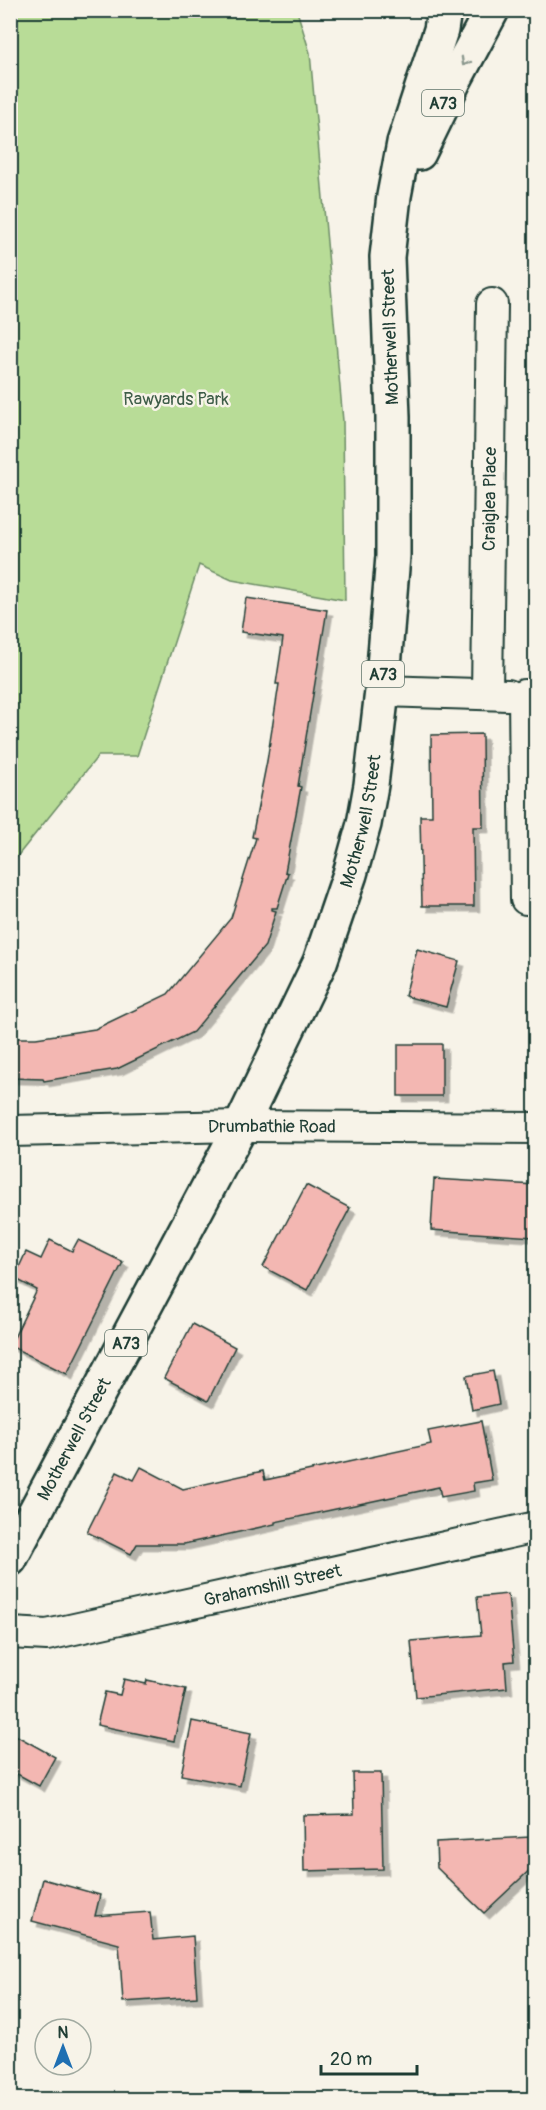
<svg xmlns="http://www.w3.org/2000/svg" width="546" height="2110" font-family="Pangolin,sans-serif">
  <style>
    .green { fill: #b8dc97; stroke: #6c8c66; stroke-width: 1.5 }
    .building { fill: #f3b7b2; stroke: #1f3d34; stroke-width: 1.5; filter: url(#shadow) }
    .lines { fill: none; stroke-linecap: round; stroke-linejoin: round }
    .minor-casing { stroke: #1f3d34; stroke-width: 34 }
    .primary-casing { stroke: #1f3d34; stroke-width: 38 }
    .minor { stroke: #f7f3e8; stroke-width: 30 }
    .primary { stroke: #f7f3e8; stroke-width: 33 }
    .oneway { stroke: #8b988e }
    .labels { text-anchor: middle; stroke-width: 5; stroke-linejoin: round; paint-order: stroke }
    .shield { fill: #f7f3e8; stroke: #60746a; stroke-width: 1.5 }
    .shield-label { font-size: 16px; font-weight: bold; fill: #1f3d34 }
    .street-label { font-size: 18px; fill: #1f3d34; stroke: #f7f3e8 }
    .park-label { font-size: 18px; fill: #3e5d48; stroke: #f7f3e8 }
  </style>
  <defs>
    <filter id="shadow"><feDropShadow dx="5.5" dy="5.5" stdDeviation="0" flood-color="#0004"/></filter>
  </defs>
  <rect width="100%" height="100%" fill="#f7f3e8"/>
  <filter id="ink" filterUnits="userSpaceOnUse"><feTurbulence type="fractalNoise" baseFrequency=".0167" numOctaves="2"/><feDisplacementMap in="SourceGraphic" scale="12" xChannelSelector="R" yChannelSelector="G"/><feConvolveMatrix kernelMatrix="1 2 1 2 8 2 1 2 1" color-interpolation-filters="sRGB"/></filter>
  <g filter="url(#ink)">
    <path class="green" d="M11 10 297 11 310 53 343 421 345 600 232 580 199 565 137 756H98L11 864Z"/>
    <g class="building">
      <path d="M246 598 327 610 298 786 301 787 285 872 288 873 277 908H272V910L276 911 265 946 193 1032 117 1069 44 1081 43 1079 10 1078V1038H36L95 1029 168 994 231 918 256 838 252 837 267 761 279 684H276L283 638 241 632Z"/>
      <path d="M482 734 483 827H473L474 906H422L420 816H432L431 735Z"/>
      <path d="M417 949 459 961 446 1007 405 996Z"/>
      <rect x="398" y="1044" width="44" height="52"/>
      <path d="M434 1179 536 1185 534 1237 431 1230Z"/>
      <path d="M306 1185 350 1208 307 1290 263 1267Z"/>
      <path d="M50 1240 72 1251 78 1240 123 1262 67 1374 10 1346 37 1290 14 1278 26 1252 41 1259Z"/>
      <path d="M192 1324 235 1347 208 1401 164 1378Z"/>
      <path d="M493 1371 499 1404 472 1410 466 1376Z"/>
      <path d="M481 1421 492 1480 473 1483 474 1491 441 1497 439 1487 275 1522V1524L184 1544H137L131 1554 87 1532 117 1472 134 1480 141 1467 183 1489 263 1471 265 1480 431 1444 428 1431Z"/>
      <path d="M508 1594 514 1661 505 1662 507 1688 416 1697 411 1641 481 1635 477 1597Z"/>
      <path d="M124 1679 146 1684 147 1680 186 1689 174 1741 97 1725 105 1692 120 1695Z"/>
      <path d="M192 1721 251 1733 240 1786 181 1775Z"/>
      <path d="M10 1732 55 1757 39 1786 10 1770Z"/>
      <path d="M353 1773H381L383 1869 304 1871 303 1815 354 1814Z"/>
      <path d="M531 1837 536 1864 484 1913 437 1868 436 1842Z"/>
      <path d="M43 1879 100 1895 95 1916 150 1912 153 1940 193 1936 197 1997 123 2002 119 1944 32 1921Z"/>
    </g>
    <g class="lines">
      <defs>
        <g id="minor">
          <path d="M382 691 508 695"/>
          <path id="s1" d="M487 694 492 304"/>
          <path d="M524 695 526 899"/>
          <path id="s2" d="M10 1131 241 1126 536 1128"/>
          <path id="s3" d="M10 1633 47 1635 536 1527"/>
        </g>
        <g id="primary">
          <path d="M419 153 454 81 492 10"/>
          <path id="s4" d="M10 1559 241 1126 320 962 350 874 364 824 371 785 382 691 393 556V417L387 257 394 196 404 143 441 30 444 10"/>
        </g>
      </defs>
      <use href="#minor" class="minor-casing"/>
      <use href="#primary" class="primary-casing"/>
      <use href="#minor" class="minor"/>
      <use href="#primary" class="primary"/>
    </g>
    <defs><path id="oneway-chevron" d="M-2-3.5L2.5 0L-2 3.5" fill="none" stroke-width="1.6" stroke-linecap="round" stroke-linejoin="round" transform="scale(1.5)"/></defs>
    <use class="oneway" href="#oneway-chevron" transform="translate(465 62) rotate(119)"/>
  </g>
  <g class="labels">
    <g class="shield">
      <rect x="422" y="90" width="42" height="26" rx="4.5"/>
      <rect x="362" y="661" width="42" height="26" rx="4.5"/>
      <rect x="105" y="1330" width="42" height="26" rx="4.5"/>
    </g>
    <g class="shield-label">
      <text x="443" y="109">A73</text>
      <text x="383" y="680">A73</text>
      <text x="126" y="1349">A73</text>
    </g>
    <g class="street-label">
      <text transform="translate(390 337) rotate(-92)" y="6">Motherwell Street</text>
      <text dy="6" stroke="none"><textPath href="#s1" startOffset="195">Craiglea Place</textPath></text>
      <text dy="6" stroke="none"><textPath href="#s4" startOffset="820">Motherwell Street</textPath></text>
      <text dy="6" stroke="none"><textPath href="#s2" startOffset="262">Drumbathie Road</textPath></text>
      <text dy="6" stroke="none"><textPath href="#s4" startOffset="136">Motherwell Street</textPath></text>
      <text dy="6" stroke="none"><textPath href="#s3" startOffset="268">Grahamshill Street</textPath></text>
    </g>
    <g class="park-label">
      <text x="176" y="405">Rawyards Park</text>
    </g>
  </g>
  <rect width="546" height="2110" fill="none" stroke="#f7f3e8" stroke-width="36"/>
  <rect x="18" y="18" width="510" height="2074" fill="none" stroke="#1f3d34" stroke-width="2" filter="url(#ink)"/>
  <g transform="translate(63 2047)"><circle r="28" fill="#f7f3e8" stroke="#a1aaa0" stroke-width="1.5"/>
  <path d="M0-4.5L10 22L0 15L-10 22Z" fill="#1f6fb2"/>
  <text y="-9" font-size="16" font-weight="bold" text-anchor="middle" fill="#1f3d34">N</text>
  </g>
  <path d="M321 2065v9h96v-9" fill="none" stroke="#1f3d34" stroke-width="3"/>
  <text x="330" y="2065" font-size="18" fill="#1f3d34" stroke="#f7f3e8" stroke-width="4.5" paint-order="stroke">20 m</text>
</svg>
